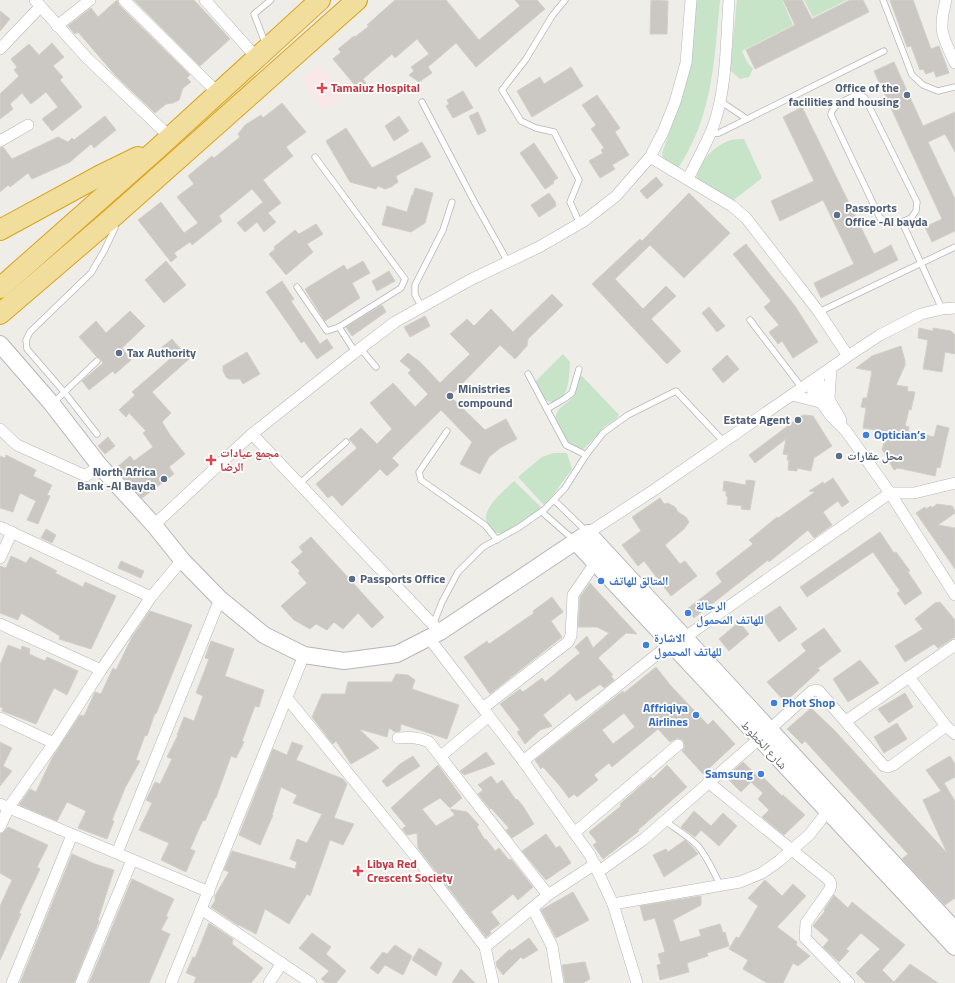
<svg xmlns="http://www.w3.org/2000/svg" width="955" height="983" font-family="'Titillium Web','Noto Naskh Arabic',sans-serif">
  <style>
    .medical { fill: #f9e8e6 }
    .green { fill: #c7e3c8 }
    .building { fill: #cbc8c4; stroke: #d3cfc6; fill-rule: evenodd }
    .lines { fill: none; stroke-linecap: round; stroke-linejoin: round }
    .lane-casing { stroke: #b4b7ba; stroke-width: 7 }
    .street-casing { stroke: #b4b7ba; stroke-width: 12 }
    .secondary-casing { stroke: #b3b6ba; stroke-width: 18 }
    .highway-casing { stroke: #dba31b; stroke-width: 22 }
    .lane { stroke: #fff; stroke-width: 5.5 }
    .street { stroke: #fff; stroke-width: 11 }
    .secondary { stroke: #fff; stroke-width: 16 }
    .highway { stroke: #f1dd9c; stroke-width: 20 }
    .health-dot { fill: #e0444e; stroke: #fff; stroke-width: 1.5 }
    .service-dot { fill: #5c6f8a; stroke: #fff; stroke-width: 1.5 }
    .shop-dot { fill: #3f7fe0; stroke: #fff; stroke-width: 1.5 }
    .labels { text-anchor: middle; stroke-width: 3.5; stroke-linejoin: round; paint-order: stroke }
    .health-label { font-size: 12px; font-weight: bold; fill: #be3a42; stroke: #fff; text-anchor: start }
    .service-label { font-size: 12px; font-weight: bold; fill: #4e5e75; stroke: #fff; text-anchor: start }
    .shop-label { font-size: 12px; font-weight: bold; fill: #366cbe; stroke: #fff; text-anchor: start }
    .street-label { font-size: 12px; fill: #5f6266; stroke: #fff }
  </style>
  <rect width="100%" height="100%" fill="#efede7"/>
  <path class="medical" d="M321 66 343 95 323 110 301 80Z"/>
  <g class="green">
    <path d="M696 0H720C714 62 713 116 677 170L664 161 662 153 681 99Z"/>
    <path d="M737 0H782L793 25 742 51 747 62 753 69 749 77 740 79 730 70Z"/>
    <path d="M804 0H847L813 17Z"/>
    <path d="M744 139 762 178 731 202 696 182C697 163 713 146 731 140 735 139 740 139 744 139Z"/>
    <path d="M563 354 570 362C569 374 570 399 554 402 552 402 548 401 545 400L534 383Z"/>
    <path d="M581 375 619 415 616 419 605 426 584 449 578 450 562 437 555 418 558 410 571 399 574 386 577 377Z"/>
    <path d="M554 453H567L572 469 553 495 544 505 518 477 542 457Z"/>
    <path d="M514 481 541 507 528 520 506 534 492 532C489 528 486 523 486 518 485 506 506 489 514 481Z"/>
  </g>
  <g class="building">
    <path d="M117 0 119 5 190 75 187 78 191 82 183 88 179 100 173 103 166 104 155 113 116 76 78 32 75 34 68 26 91 8 98 17Z"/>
    <path d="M134 0H194L230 39 200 66Z"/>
    <path d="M395 0H446L479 40 520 6 515 0H537L545 9 476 67 456 43 428 67 432 73 419 82 409 75 414 71 411 67 429 54 417 39 395 58 392 54 363 79 366 83 358 89 333 59 341 52 338 49 354 36 355 37 369 26 367 25Z"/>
    <path d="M651 0 668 1 667 34H650Z"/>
    <path d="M783 0H802L812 19 850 0H863L869 12 755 69 746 50 795 25Z"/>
    <path d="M890 0H913L931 49 939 46 949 73 936 77 934 71 926 74 923 69 920 70 911 46 907 47Z"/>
    <path d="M0 11 10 19 0 31Z"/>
    <path d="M52 43 64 57 53 66 63 77 60 80 82 107 52 131 42 119 58 107 46 92 31 104 22 93 10 104 13 109 0 119V94L19 76 14 70 17 67 11 59 29 44 39 55Z"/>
    <path d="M894 62 923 126 955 112V152L945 134 928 142 955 199V231L932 242 925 227 942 219 874 71Z"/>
    <path d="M571 67 583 86 532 117 517 91 540 77 544 84Z"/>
    <path d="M463 91 473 108 453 118 446 106 449 104 447 100Z"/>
    <path d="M597 95 620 128 615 132 629 155 612 165 615 169 600 178 589 161 603 153 601 150 604 148 591 129 596 125 582 105Z"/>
    <path d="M282 103 306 132 286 147 293 156 263 180 281 203 268 213 276 222 264 232 257 222 245 232 237 223 263 202 252 189 219 216 222 221 192 245 190 242 174 253 177 257 171 262 138 220 161 202 184 233 198 223 177 197 194 184 188 176 212 156 214 158 240 137 238 134 245 125 261 115 263 118Z"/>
    <path d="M802 107 874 254 891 245 898 260 821 298 814 283 854 264 823 200 780 221 771 201 814 181 783 117Z"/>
    <path d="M478 112 486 131 478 135 469 116Z"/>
    <path d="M105 116 116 130 94 148 91 144 70 162 32 179 28 173 10 187 8 185 0 192V148L3 147 12 159 58 137 68 142 72 138 74 140Z"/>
    <path d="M399 116 409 131 394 141 385 126Z"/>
    <path d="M346 128 372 168 422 142 431 157 396 176 398 182 391 187 385 189 378 186 376 189 350 182 326 141Z"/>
    <path d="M534 143 558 178 553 181 554 183 545 189 520 153Z"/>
    <path d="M656 177 663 185 647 199 640 191Z"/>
    <path d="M415 188 433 193 425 223 411 232 382 225 387 206 407 212 412 195H413Z"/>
    <path d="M549 193 556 203H555L556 206 539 217 531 205Z"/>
    <path d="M689 193 730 233 684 278 650 245 615 279 643 309 666 286 676 296 651 319 681 351 667 364 592 284 640 239 642 241Z"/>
    <path d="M316 224 323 234 307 244 313 252 286 275 269 254 275 249 274 247 295 230 299 234Z"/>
    <path d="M746 244 795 306 818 342 793 358 782 341 778 344 769 332 779 325 764 307 771 301 733 254Z"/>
    <path d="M166 261 186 285 164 303 145 280Z"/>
    <path d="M363 261 370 273 352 283 360 298 325 321 305 289 344 265 347 270Z"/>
    <path d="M389 271 395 281 377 291 372 281Z"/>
    <path d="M282 281 294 299 291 301 320 344 327 339 333 348 317 359 304 341 301 343 294 332 266 292Z"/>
    <path d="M552 294 563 305 528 339 527 346 515 359 500 345 450 396 485 430 506 419 517 439 500 448 489 457 480 474 460 464 472 442 441 410 392 458 399 465 387 476 380 469 342 506 332 495 328 498 316 484 357 448 349 439 361 428 377 444 392 429 370 403 393 383 415 407 428 394 408 373 411 370 400 361 408 353 420 362 440 383 470 354 450 334 467 319 474 326 491 309 513 332Z"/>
    <path d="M382 305 386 312 352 336 346 327Z"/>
    <path d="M709 307 725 326 717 332 702 313Z"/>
    <path d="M130 311 145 326 122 348 131 360 115 374 113 371 89 390 82 381 103 363 100 358 97 357 79 337 96 321 106 333Z"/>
    <path d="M425 316 430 326 410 337 404 327Z"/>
    <path d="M919 328 933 331V328L951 331 955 335V354L945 352 942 372 923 369 928 340 918 338Z"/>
    <path d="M172 339 189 359 152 392 171 413 162 422 170 435 185 454 169 467 174 474 142 498 119 473 120 472 116 468 130 456 134 461 153 447 143 433 146 431 129 413 126 417 119 410 135 395 132 392 170 359 161 348Z"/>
    <path d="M901 346 905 361V365L896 385 908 387 907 391 915 392 911 410 909 409 905 426 909 427 908 431 934 437 937 425 949 428 940 468 937 467 935 476 898 468 894 470 882 449 888 432 863 428 866 408 861 407 863 398H867L872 371 856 368 872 356Z"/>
    <path d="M247 352 260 374 243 384 240 379H229L226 377 223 371V366Z"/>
    <path d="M727 355 739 369 723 383 712 369Z"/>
    <path d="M805 415 813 416 832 446 814 458 811 471 797 468V471L788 470 789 460H787L788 455 783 454 786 439 755 463 749 455 801 416Z"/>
    <path d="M108 437 115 446 105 454 98 446Z"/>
    <path d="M6 455 36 470 33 476 52 485 47 495 50 496 38 524 27 520 36 501 20 493 13 512 0 508V456L5 458Z"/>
    <path d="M833 478 849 502 842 507 838 501 823 512 832 525 814 538 808 530 769 562 768 560 694 618 687 609 722 582 716 573 753 544 749 540 777 517 778 518 815 492 809 491 823 482 824 484Z"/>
    <path d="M746 480 755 481 750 510 741 509 742 506 727 504 728 497 726 496V491H723L724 481 746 485Z"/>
    <path d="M660 498 664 504 668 503 675 507 678 512 686 517 689 522 684 529 665 545 680 564 685 561 697 576 671 596 644 561 638 566 622 545 641 531 632 517Z"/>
    <path d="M937 504 952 506 955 511V513L938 525 955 528V569L916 513 925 507 926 509 931 506 932 508Z"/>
    <path d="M46 529 56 535 52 543 41 538Z"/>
    <path d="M880 532 894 553 896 552 910 571 908 572 922 593 905 605 897 593 900 591 873 552 807 597 800 587Z"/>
    <path d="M311 537 384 617 372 628 358 613 343 629 334 622 327 630 316 624 310 629 294 620 281 606 307 583 298 573 300 571 291 562 303 552 299 547Z"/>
    <path d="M11 556 26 563 30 557 57 571 55 573 83 587 85 582 116 596 91 649 59 639 60 636 21 613 18 620 0 613V566L6 568Z"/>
    <path d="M121 561 144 571 141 578 118 568Z"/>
    <path d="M590 583 637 634 626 633 598 658 613 675 611 676 614 680 604 688 601 685H599L576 701 570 693 543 715 552 726 540 730 525 744 517 732 520 730 500 704 520 689 523 692 542 678 545 682 580 653 575 647 587 636 593 648 609 633 597 627H578L580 597Z"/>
    <path d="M552 597 563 612 551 621 562 637 490 694 464 657 487 641 489 644 534 613 533 611Z"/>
    <path d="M940 602 955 620V637L938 648 934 644 905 662 895 646 923 629 915 619 935 603Z"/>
    <path d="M780 606 797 629 779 642 762 618Z"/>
    <path d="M150 611 192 625 156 714 155 713 147 736 145 735 136 760 140 761 125 788 112 820 114 821 107 839 78 828 86 811 67 802 57 821 19 805 30 789 36 792 52 758 80 715 84 716 95 692 101 694 113 668 116 670 132 637Z"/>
    <path d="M739 622 749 634 729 651 719 639Z"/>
    <path d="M824 628 841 651 817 669 820 670 785 702 767 682 806 651 801 644Z"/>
    <path d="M211 641 234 649 225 676 264 690 259 707 255 706 242 741 244 742 236 758 231 756 216 798H215L205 821 203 820 190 849 195 851 186 872 161 860 169 843 139 830 152 803 146 800 155 782 160 784 172 759 167 757 178 735H177L184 717 194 721 203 696 196 693 209 659 205 658Z"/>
    <path d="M8 645 21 650 22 646 30 649 29 654 45 661 47 657 78 671 67 695 54 688 36 724 2 711 3 708 0 707V665Z"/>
    <path d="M860 660 879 683 848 702 833 679Z"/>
    <path d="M656 667 671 686 708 725 713 720 735 744 703 774 682 751 685 747 683 740 677 738 670 742 658 729 612 767 609 763 594 775 598 780 577 797 574 794 569 798 560 786 543 767 541 769 535 760 623 691 624 693ZM624 713 635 727 613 744 602 730Z"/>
    <path d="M396 674 408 675 415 680 412 689 459 705 447 739 401 724 400 731 395 732 389 728 387 737 359 729 379 748 351 764 336 741 333 744 332 743 312 717 322 694H345L348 682H392Z"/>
    <path d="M905 693 913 707 889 723 878 709Z"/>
    <path d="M811 708 835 731 947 853 923 800 941 791 926 770 950 756 955 764V777L944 783 955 801V898L945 905 902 859 908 854 805 741 802 744 787 729Z"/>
    <path d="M897 723 907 739 884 753 874 737Z"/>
    <path d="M0 742 12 748 3 766 12 771 0 786Z"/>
    <path d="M292 742 303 746 296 760 343 779 347 784 334 818 354 824 343 845 330 840 310 896 307 894 289 924 265 909 256 934 239 925V926L211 907 215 901V896L229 872 224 870 232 851 295 869 297 862 290 859 297 839 307 843 322 814 293 803 297 795 281 787 272 815H273L260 845 239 835 273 749 287 755Z"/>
    <path d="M486 752 495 764 464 775 460 771Z"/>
    <path d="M413 756 420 766 387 787 382 781 400 764Z"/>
    <path d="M743 762 762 780 764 778 782 796 783 795 805 815 784 835 762 817 769 810 758 799 763 793 751 782 741 792 726 777Z"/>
    <path d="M438 765 462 798 450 808 440 798 422 809 436 826 455 815 450 809 467 812 479 825 477 827 485 840 486 839 495 851 499 848 509 860 511 859 533 887 518 900 513 894 491 912 500 924 490 931 491 933 486 937 418 848 417 833 407 835 402 829 406 826 391 808Z"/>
    <path d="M667 765 687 787 638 830 639 831 603 859 593 845 597 842 589 832 621 806 620 804 651 777 653 779Z"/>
    <path d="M491 776 497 784 502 780 516 800 517 799 523 806 534 824 512 838 506 830 509 828 491 808 490 809 478 794 483 790 478 785Z"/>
    <path d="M694 811 711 826 723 813 737 826 719 846 701 830 695 837 681 827Z"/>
    <path d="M8 827 48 845 37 867 40 869 19 913 21 914 0 960V906L12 880 0 873V834L4 832Z"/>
    <path d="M546 834 556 848 560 846 571 863 546 880 522 851Z"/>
    <path d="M685 840 693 848 698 854 664 877 653 855 666 849 668 852Z"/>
    <path d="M72 854 95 864 114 870 98 920 99 921 74 983H20Z"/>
    <path d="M132 879 174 899 166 916 168 917 161 930 170 934 149 983H89Z"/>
    <path d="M765 880 782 896 793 884 806 896 777 927 797 942 796 945 810 956 798 966 793 963 783 983H767L743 969 748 960 729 949 736 937 739 938 758 906 748 898Z"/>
    <path d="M573 892 589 920 556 938 541 910Z"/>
    <path d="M834 895 848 908 852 902 905 945 882 970 894 982 910 964 938 983H866L856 973 880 949 861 933 846 949 849 951 839 962 823 947 829 940 813 926 825 911 824 910Z"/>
    <path d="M701 896V905L673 920 680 942 701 936 699 930 720 924 723 933 725 932 729 946 707 953 708 956 687 963 689 972 660 980 657 965 661 964 658 954 665 952 655 918 644 921 640 906Z"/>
    <path d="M209 923 233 939 232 944 263 968 251 983H194L196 977 186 973 193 957 195 958Z"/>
    <path d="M312 933 331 947 326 954 346 971 336 983H326L321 979 329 971 299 948Z"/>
    <path d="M529 938 538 950 523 959 521 957 503 975 497 967 496 962 510 949 511 951Z"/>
    <path d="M395 945 412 956 403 975 385 965 378 974 370 968 383 952 387 954Z"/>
    <path d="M419 948 442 963 436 976 412 960Z"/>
    <path d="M585 962 590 979 583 983H565L562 965Z"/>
    <path d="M461 969 475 983H452Z"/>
  </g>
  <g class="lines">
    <defs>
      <g id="lane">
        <path d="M565 0 552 16 526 59 502 90 521 121 536 128 554 132 579 180 570 202 580 224"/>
        <path d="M883 0 912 75 923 85 938 91 955 87"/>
        <path d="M266 45 254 14 271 0"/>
        <path d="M856 95H861L865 98 917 202 916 211 911 218 902 222 890 223 880 218 831 115C832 104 847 100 856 95Z"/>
        <path d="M720 101 747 119"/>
        <path d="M422 102 475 203 508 262"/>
        <path d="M710 134 719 133 884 51"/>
        <path d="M315 157 405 279 401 288 339 327 355 352"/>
        <path d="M902 222 942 309"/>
        <path d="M297 287 327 331 339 327"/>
        <path d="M422 307 415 295V285L443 230 452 202"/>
        <path d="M819 312 955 247"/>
        <path d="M750 320 802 388"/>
        <path d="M360 348 376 367"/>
        <path d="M528 374 566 445 586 455"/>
        <path d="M53 403 97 361"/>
        <path d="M547 409 564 399 572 393 579 369"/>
        <path d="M447 431 419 472 421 480 485 525 497 540"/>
        <path d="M97 434 65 393 27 349 26 340 30 332 91 273 104 251 115 228 114 222"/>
        <path d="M299 484 346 442"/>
        <path d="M554 500 586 531"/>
        <path d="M542 512 575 541"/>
        <path d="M433 625 442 602 458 572 483 547 518 528 545 509 565 488 586 455 603 433 628 415 676 391 724 442"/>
        <path d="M665 821C676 829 688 836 698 846 707 857 714 872 720 885"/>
      </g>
      <g id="street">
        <path d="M35 0 86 57 170 137"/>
        <path d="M124 0 218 93"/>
        <path d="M205 0 257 58"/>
        <path d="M946 0C938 31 942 35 955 63"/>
        <path d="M57 26 90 0"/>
        <path d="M0 49 40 7"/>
        <path d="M0 141 28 125"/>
        <path d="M650 157 732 206 746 218 819 312 848 356"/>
        <path d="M688 179C696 162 706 145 713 127 727 89 726 41 729 0"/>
        <path d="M817 379 841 420"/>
        <path d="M808 384 831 416 846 431 890 493 955 595"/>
        <path d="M792 395 820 402"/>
        <path d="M829 398 831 368"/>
        <path d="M0 429 17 445 86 476 99 465"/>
        <path d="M252 434 440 632"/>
        <path d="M154 525 252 434 349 357 395 322 470 280 539 247 584 221 616 196 650 157 663 132 675 102 686 63 691 0"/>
        <path d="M0 527 151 597"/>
        <path d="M588 533 654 490 848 356 880 335 921 314 942 309 955 308"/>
        <path d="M0 558 12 532"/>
        <path d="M0 624 101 670"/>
        <path d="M429 638 521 758 590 855 613 904 637 983"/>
        <path d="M684 638 890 493H914L955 483"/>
        <path d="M909 677 946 726"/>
        <path d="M287 698 416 857 485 947 493 983"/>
        <path d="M483 708 568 642 571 636 573 595 595 563"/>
        <path d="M0 718 54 743"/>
        <path d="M846 721 955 645"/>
        <path d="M769 730 812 691 816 690 819 691 884 766 888 767 893 765 946 726 955 734"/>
        <path d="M398 738C409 737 418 737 429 742L548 895"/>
        <path d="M441 756 489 716"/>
        <path d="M523 761 670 644"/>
        <path d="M708 782 829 880 831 884 830 889 806 923 805 938 849 983"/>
        <path d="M0 804 209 892"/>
        <path d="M0 827 9 807 54 743 101 670 151 597 182 560"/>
        <path d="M574 833 678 745"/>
        <path d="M117 853 220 599"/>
        <path d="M598 872 644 839 759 739"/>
        <path d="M613 904 740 882 762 873 779 861 809 835 827 812"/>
        <path d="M201 909 311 983"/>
        <path d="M533 909 552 946 558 983"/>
        <path d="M485 947 548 895 595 864"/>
        <path d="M12 983 72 835"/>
        <path d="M81 983 132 860"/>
        <path d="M171 983 304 655"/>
        <path d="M269 983 282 963"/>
      </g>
      <g id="secondary">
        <path d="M0 344 52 404 99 465 154 525 182 560 220 599 264 635 304 655 344 661 397 654 440 632 588 533 955 930"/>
        <path d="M575 541 955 947"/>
      </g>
      <g id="highway">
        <path d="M0 230 101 175 138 157"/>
        <path d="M0 288 157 149 320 0"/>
        <path d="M0 314 113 217 357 0"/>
      </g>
    </defs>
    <use href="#lane" class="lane-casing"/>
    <use href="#street" class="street-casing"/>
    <use href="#secondary" class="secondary-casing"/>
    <use href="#highway" class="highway-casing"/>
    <use href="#lane" class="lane"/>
    <use href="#street" class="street"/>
    <use href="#secondary" class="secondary"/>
    <use href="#highway" class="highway"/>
  </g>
  <g class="health-dot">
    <path d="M320 82h4v4h4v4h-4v4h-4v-4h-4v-4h4z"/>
    <path d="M209 454h4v4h4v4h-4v4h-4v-4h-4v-4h4z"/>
    <path d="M356 865h4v4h4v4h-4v4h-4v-4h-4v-4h4z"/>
  </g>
  <g class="service-dot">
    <circle cx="907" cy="95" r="4"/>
    <circle cx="837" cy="215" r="4"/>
    <circle cx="119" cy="353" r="4"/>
    <circle cx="450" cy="396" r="4"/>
    <circle cx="798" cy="420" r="4"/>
    <circle cx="839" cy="456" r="4"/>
    <circle cx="164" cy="479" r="4"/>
    <circle cx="352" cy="579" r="4"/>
  </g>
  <g class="shop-dot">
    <circle cx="866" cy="435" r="4"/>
    <circle cx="601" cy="581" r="4"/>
    <circle cx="688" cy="613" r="4"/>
    <circle cx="646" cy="645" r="4"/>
    <circle cx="774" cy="703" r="4"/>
    <circle cx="696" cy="715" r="4"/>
    <circle cx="761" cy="774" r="4"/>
  </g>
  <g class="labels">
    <g class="health-label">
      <text x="331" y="92">Tamaiuz Hospital</text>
      <text x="220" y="457">مجمع عيادات<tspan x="220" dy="14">الرضا</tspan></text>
      <text x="367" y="868">Libya Red<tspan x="367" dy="14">Crescent Society</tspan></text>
    </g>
    <g class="service-label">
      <text x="899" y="92" text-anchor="end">Office of the<tspan x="899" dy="14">facilities and housing</tspan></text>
      <text x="845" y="212">Passports<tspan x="845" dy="14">Office -Al bayda</tspan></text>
      <text x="127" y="357">Tax Authority</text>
      <text x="458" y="393">Ministries<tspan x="458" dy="14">compound</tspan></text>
      <text x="790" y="424" text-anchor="end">Estate Agent</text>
      <text x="847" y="460">محل عقارات</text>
      <text x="156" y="476" text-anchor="end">North Africa<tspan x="156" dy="14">Bank -Al Bayda</tspan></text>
      <text x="360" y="583">Passports Office</text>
    </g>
    <g class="shop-label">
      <text x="874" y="439">Optician’s</text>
      <text x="609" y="585">المتالق للهاتف</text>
      <text x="696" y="610">الرحالة<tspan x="696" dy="14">للهاتف المحمول</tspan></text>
      <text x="654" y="642">الاشارة<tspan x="654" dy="14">للهاتف المحمول</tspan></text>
      <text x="782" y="707">Phot Shop</text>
      <text x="688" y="712" text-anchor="end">Affriqiya<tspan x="688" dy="14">Airlines</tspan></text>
      <text x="753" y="778" text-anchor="end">Samsung</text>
    </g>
    <g class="street-label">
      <text transform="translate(764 745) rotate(47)" y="4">شارع الخطوط</text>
    </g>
  </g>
</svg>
